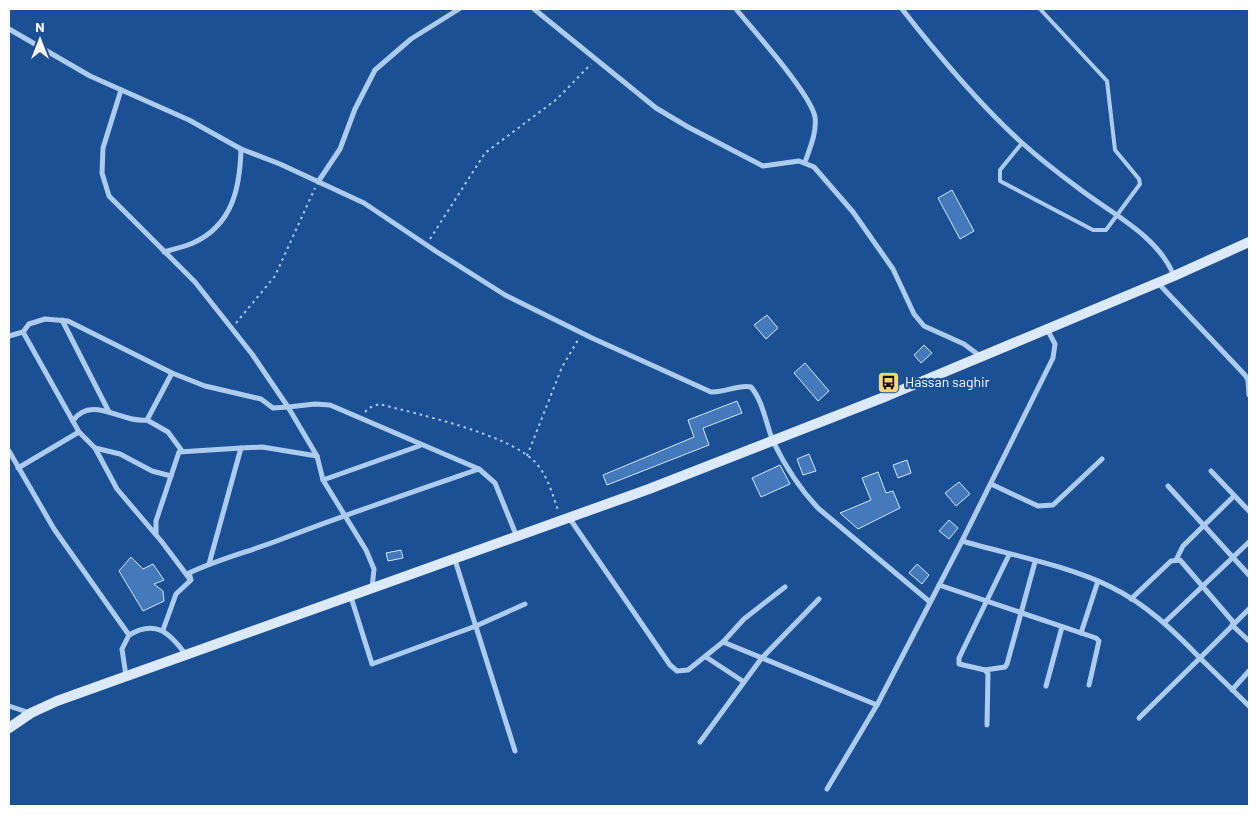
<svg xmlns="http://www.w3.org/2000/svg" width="1258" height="815" font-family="Barlow,sans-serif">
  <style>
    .building { fill: #447abb; stroke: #d4e6fb }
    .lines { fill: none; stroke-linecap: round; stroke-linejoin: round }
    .path { stroke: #adcbef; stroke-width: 2; stroke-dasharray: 2.5 4; stroke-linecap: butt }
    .lane { stroke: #adcbef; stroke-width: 4 }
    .street { stroke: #adcbef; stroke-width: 5 }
    .secondary { stroke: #dbe9fb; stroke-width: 10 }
    .labels { text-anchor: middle; stroke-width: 4.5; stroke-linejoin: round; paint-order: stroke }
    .poi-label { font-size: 14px; fill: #fff; stroke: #1b5194; text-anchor: start }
  </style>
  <rect width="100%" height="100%" fill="#1b5194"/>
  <g class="building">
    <path d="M952 190 974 231 960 239 938 198Z"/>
    <path d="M767 315 778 328 766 339 754 325Z"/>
    <path d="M924 345 932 353 921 363 914 355Z"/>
    <path d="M805 363 829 391 818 401 794 373Z"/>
    <path d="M737 401 742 413 703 428 709 445 607 485 603 475 694 437 688 420Z"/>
    <path d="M809 454 816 471 803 475 797 459Z"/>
    <path d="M907 460 911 473 898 478 893 465Z"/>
    <path d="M780 465 790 484 761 497 752 478Z"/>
    <path d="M878 472 886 493 893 491 900 508 858 529 840 513 871 500 862 478Z"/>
    <path d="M959 482 970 494 956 506 945 493Z"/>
    <path d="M949 520 958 528 949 539 939 531Z"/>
    <path d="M401 550 403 558 388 561 386 553Z"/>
    <path d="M131 557 143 569 153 564 164 580 154 584 163 591 164 601 143 611 119 571Z"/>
    <path d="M917 564 929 575 922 584 909 573Z"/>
  </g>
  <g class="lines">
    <g class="path">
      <path d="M430 239 485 153 557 99 591 64"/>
      <path d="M236 323 275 276 315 188"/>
      <path d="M365 412 369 408 379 404C418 414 507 434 534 461 547 474 552 493 558 510"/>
      <path d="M527 456 562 367 578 340"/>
    </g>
    <path class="lane" d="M1022 143 1000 170V181L1093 230H1106L1140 184 1139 179 1115 150 1107 81 1040 9"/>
    <g class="street">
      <path d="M534 9 656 108 688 127 763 166 799 161 814 167 853 212 893 269 914 314 924 326 964 344 980 356"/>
      <path d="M736 9C753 30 811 94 815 117 817 132 810 148 805 162"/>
      <path d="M902 9C938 55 978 103 1021 142 1039 158 1058 173 1077 187 1110 213 1158 235 1174 276"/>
      <path d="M9 29 90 76 189 120 241 149 280 164 364 203 437 252 505 295 592 338 711 392C724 393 739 384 751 387 763 401 766 424 773 441 785 466 799 488 818 508L930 602"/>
      <path d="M121 90 103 148 102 173 109 196 195 282 252 354 288 407 315 404 330 405 479 469 495 483 517 537"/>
      <path d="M318 182 340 149 355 109 375 70 411 39 459 9"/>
      <path d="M164 252C173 249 184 247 193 243 233 225 240 187 241 149"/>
      <path d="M1158 283 1245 375 1248 380 1249 395"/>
      <path d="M62 320 109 412"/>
      <path d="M23 332 79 432 95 448 117 489 162 542 189 578"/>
      <path d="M9 336 23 332 29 324 45 319 68 321 172 373 205 386 261 399 273 408 288 407 317 456 323 480 366 550 374 569 372 588"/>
      <path d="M147 420 168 432 182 451"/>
      <path d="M73 421C91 394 123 424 147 420L172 373"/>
      <path d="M95 448 120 454 152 471 171 476"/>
      <path d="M9 451 54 529 129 635 122 649 126 676"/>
      <path d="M18 468 79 432"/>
      <path d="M1211 471 1249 511"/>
      <path d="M323 480 419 446"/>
      <path d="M991 484 1038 506 1053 505 1102 459"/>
      <path d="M1168 486 1249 575"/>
      <path d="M570 519 670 665 677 671 688 670 723 642 877 705 962 541 1053 358 1055 344 1047 329"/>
      <path d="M156 533V521L179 452 241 448"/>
      <path d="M962 541C1010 555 1067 565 1111 587 1146 604 1174 631 1200 658L1249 609"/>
      <path d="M455 560 515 751"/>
      <path d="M1176 560 1183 546 1234 496"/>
      <path d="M209 564 241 448 262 447 317 456"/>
      <path d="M939 585 1096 638 1099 641 1089 685"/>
      <path d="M351 597 372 664 476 626 525 604"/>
      <path d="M1131 599 1171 561 1180 560 1234 623"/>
      <path d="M1164 623 1249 542"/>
      <path d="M1232 625 1249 641"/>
      <path d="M163 630 176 594 191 580 189 573C219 559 251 551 282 539 347 514 412 492 479 469"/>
      <path d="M1081 633 1098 581"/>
      <path d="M129 635C156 619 170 633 186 655"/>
      <path d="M723 642 744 619 785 587"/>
      <path d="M706 657 744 682"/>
      <path d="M985 670 1005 667 1007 664 1035 562"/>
      <path d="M1046 686 1062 627"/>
      <path d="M1232 690 1249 671"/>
      <path d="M9 706 30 713"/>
      <path d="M1139 718 1200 658 1249 706"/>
      <path d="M987 725 988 674 985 670 959 664V658L1009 555"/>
      <path d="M700 742 761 659 819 599"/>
      <path d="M827 789 877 705"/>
    </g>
    <path class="secondary" d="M9 728 31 713 57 701 649 489 887 396 1174 276 1249 242"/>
  </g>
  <defs>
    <symbol id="bus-square" viewBox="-11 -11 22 22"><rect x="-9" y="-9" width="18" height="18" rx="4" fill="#ffd46b" stroke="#1b5194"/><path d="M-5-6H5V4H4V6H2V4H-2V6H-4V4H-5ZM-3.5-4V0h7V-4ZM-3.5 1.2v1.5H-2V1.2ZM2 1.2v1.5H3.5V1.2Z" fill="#111"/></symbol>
  </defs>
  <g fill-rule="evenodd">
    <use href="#bus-square" x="876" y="370" width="25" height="25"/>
  </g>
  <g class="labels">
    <g class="poi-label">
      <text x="905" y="387">Hassan saghir</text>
    </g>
  </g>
  <rect width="1258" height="815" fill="none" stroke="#ffffff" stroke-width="20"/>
  <g transform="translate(40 40)" stroke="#1b5194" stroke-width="4" paint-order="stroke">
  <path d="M0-4L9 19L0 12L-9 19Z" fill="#ffffff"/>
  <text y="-8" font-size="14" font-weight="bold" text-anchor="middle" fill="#ffffff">N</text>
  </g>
</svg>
